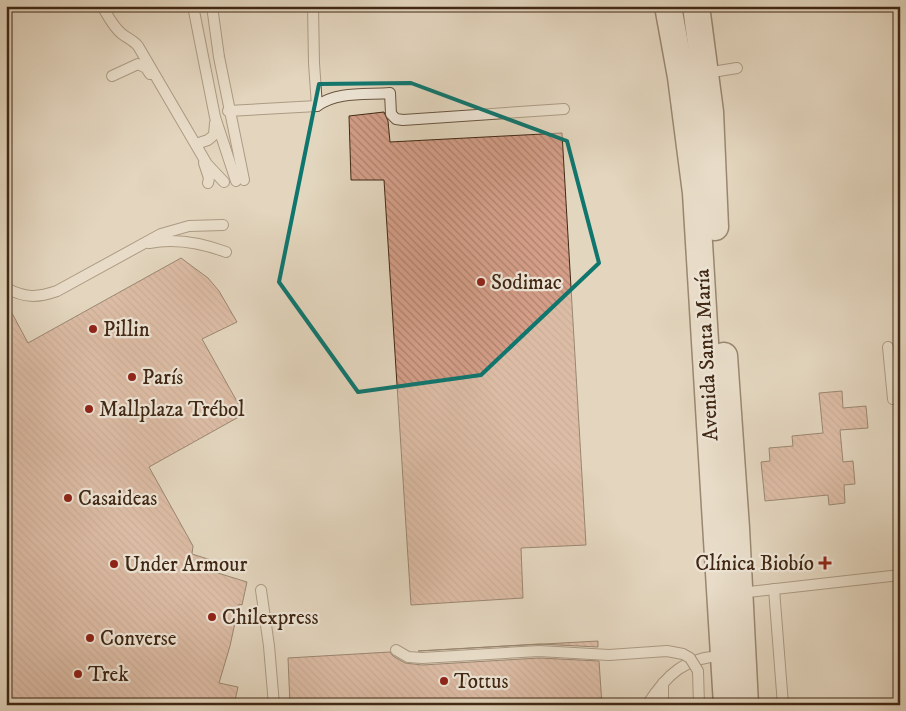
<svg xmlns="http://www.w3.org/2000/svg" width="906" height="711" font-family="'IM FELL DW Pica',serif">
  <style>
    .building { fill: url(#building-back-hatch); stroke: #412814 }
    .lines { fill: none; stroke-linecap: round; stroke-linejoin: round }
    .service-casing { stroke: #6a543e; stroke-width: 12 }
    .secondary-casing { stroke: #412814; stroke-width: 29 }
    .service { stroke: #ede4d5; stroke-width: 10 }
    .secondary { stroke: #ede4d5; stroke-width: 26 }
    .service-bridge-casing { stroke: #6a543e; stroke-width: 12; stroke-linecap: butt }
    .service-bridge { stroke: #ede4d5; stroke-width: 10 }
    .marked { fill: none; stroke: #0f766e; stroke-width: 4; stroke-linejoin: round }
    .poi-dot { fill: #8f2418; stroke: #ede4d5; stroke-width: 2 }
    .labels { text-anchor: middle; stroke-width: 4.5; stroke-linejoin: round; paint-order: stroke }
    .poi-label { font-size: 21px; fill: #412814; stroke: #ede4d5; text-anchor: start }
    .street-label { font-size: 21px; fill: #412814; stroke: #ede4d5 }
  </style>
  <defs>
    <pattern id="building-back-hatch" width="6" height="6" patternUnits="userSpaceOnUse" patternTransform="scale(1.25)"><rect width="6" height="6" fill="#d49e88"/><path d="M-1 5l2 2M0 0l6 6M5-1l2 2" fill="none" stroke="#ae816e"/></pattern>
  </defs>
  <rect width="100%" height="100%" fill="#e3d6be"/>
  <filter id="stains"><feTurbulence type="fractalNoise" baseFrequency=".004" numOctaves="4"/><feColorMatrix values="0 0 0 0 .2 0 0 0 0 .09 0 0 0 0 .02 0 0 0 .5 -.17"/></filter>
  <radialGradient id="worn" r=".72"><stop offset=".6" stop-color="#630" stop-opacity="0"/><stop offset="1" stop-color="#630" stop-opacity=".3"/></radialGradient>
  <g class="building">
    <path d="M384 112 388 121 390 142 562 133 586 545 521 548 523 598 411 605 384 180H351L349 116Z"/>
    <path d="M181 258 208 278 219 291 237 322 202 339 244 414 149 467 193 546 192 554 211 560 208 570 247 582 242 605 239 604 230 646 219 683 238 687 234 705H6V302L28 343Z"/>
    <path d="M842 391 843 408 866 406 868 428 840 430 843 462 853 461 855 484 844 485 845 503 829 505 828 495 765 501 761 462 770 461 769 448 793 446 792 436 823 433 819 393Z"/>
    <path d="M598 641V647L539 644 418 651Z"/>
    <path d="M390 652 393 656 405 663 422 665 539 658 599 661 602 705H290L288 658Z"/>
  </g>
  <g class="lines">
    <defs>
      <g id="service">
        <path d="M102 6C108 16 113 27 122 34 127 38 133 40 138 46L207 164 224 182"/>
        <path d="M193 6 215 117 236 181"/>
        <path d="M212 6 219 57 244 180"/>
        <path d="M313 6 314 63 317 106"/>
        <path d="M706 73 737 68"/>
        <path d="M112 76 138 64 146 68 150 74"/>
        <path d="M228 111 317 106C337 91 366 95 390 93L391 114 396 119 403 120 564 109"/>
        <path d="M196 144 208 140 214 135 215 123"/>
        <path d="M204 163 209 178 208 183"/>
        <path d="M149 243C174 238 202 243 226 252"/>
        <path d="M6 288C25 298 37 298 57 291L161 234 189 226 223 225"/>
        <path d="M888 347 893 399H900"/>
        <path d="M774 589 783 705"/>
        <path d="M261 590 269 646 274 705"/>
        <path d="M740 593 900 575"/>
        <path d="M396 650 408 657 422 658 539 651 609 655"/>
        <path d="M663 683V705"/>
        <path d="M647 705C667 674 685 657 723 656"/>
      </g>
      <g id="secondary">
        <path d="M668 6 681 77 696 193 727 705"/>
        <path d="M696 6 710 112 715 227"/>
        <path d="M724 356 736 528 745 705"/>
      </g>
    </defs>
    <use href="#service" class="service-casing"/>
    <use href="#secondary" class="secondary-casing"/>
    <use href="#service" class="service"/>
    <use href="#secondary" class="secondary"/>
    <defs>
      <path id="service-bridge" d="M609 655 667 651 683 654 690 658 698 671 699 705"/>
    </defs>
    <use href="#service-bridge" class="service-bridge-casing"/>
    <use href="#service-bridge" class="service-bridge"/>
  </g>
  <path d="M0 0H906V711H0ZM411 83 567 141 599 263 481 375 358 392 279 282 319 84Z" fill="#e3d6be" fill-opacity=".55" fill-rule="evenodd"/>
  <path class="marked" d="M411 83 567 141 599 263 481 375 358 392 279 282 319 84Z"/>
  <g class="poi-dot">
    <circle cx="481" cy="282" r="5"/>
    <circle cx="93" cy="329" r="5"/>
    <circle cx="132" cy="377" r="5"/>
    <circle cx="89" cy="409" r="5"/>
    <circle cx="68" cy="498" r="5"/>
    <path d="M822.5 555.5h5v5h5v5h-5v5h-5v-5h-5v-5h5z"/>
    <circle cx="114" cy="564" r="5"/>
    <circle cx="212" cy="617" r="5"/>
    <circle cx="90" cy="638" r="5"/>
    <circle cx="78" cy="674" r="5"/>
    <circle cx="444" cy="681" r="5"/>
  </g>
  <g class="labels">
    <g class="poi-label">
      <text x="491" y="289">Sodimac</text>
      <text x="103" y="336">Pillin</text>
      <text x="142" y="384">París</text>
      <text x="99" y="416">Mallplaza Trébol</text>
      <text x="78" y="505">Casaideas</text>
      <text x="814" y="570" text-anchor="end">Clínica Biobío</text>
      <text x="124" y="571">Under Armour</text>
      <text x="222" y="624">Chilexpress</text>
      <text x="100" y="645">Converse</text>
      <text x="88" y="681">Trek</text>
      <text x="454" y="688">Tottus</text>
    </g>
    <g class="street-label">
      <text transform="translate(706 355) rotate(-93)" y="7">Avenida Santa María</text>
    </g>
  </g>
  <rect width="906" height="711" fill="none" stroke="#e3d6be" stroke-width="25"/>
  <rect x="8" y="8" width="891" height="696" fill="none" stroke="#412814" stroke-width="2.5"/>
  <rect x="12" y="12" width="881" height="686" fill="none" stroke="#412814"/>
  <rect width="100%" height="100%" filter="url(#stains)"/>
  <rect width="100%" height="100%" fill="url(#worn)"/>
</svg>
